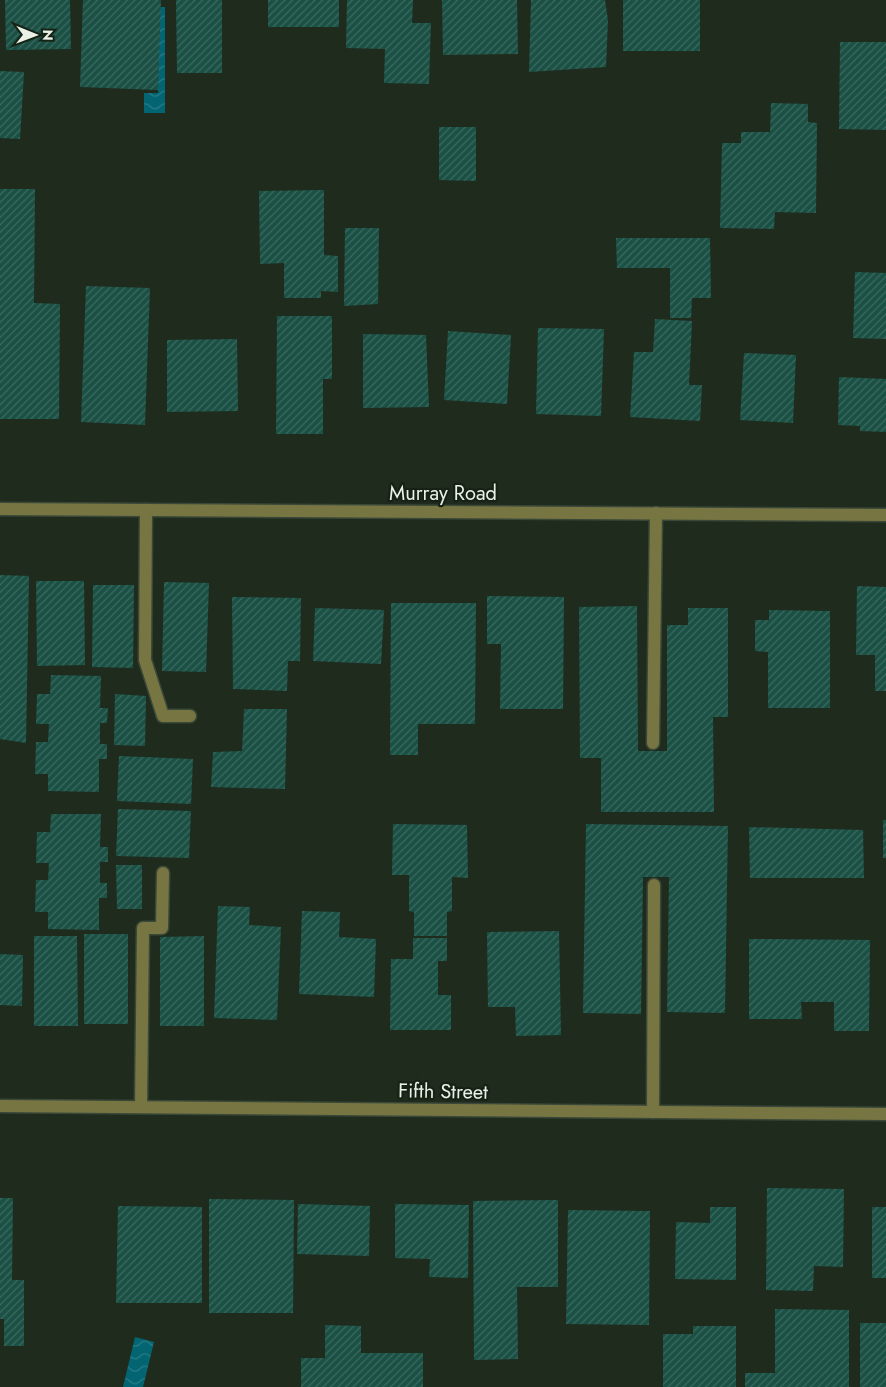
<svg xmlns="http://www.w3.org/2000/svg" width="886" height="1387" font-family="Jost,sans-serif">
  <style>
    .water { fill: url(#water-waves) }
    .building { fill: url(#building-hatch) }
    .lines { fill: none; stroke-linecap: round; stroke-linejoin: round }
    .minor-casing { stroke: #3b4839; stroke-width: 15 }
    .minor { stroke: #777642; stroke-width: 12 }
    .labels { text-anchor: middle; stroke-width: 4.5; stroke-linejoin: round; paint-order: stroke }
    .street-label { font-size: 20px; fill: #eaf2e8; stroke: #152214 }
  </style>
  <defs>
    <pattern id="water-waves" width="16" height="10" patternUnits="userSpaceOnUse" patternTransform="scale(1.25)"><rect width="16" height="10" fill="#036572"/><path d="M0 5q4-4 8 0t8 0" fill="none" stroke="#287c86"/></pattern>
    <pattern id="building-hatch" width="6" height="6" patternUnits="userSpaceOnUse" patternTransform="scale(1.25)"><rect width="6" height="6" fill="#1b5045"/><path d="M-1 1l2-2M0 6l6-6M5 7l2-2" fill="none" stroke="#3c6a60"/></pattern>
  </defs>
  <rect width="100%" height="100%" fill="#1f2c1d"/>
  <g class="water">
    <path d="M159 7H165V113H144V93H158Z"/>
    <path d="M135 1337 154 1342 143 1387H123Z"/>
  </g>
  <g class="building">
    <path d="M5 0H70L71 49 6 50Z"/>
    <path d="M83 0H161L158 90 80 87Z"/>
    <path d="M176 0H222V73H177Z"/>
    <rect x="268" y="0" width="71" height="27"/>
    <path d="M347 0H413L412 23H431L429 84 384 83 385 49 346 48Z"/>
    <path d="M442 0H517L518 54 443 55Z"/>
    <path d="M531 0H605L608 20 606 67 529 72Z"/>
    <rect x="623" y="0" width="77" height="51"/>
    <path d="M840 42H886V130L839 129Z"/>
    <path d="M0 71 24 72 20 139 0 138Z"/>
    <path d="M771 103 808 104V122L817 123 816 213 775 212 774 229 720 228 722 143H741V132H770Z"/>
    <path d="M439 127H476V181L439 180Z"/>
    <path d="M0 189H35L34 303 60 304 59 419H0Z"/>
    <path d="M324 190V255L338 256V292L321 291V298H284V263L260 264 259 191Z"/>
    <path d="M345 228H379L378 304 344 306Z"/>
    <path d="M616 238H710L711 298H692L691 318H670V268H617Z"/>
    <path d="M855 272 886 273V339L853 338Z"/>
    <path d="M86 286 150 288 145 425 81 422Z"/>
    <path d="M277 316H332V379H323V434H276Z"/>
    <path d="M655 319 692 321 689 385H702L700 421 630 417 634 352H653Z"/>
    <path d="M538 328 604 329 601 416 536 414Z"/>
    <path d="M448 331 511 335 507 404 444 400Z"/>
    <path d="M363 334 426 335 429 407 363 408Z"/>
    <path d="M237 339 238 411 167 412V340Z"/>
    <path d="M744 353 796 355 793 423 740 420Z"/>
    <path d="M839 377 886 379V432L860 431V426L838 425Z"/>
    <path d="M0 575 29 576 26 743 0 739Z"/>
    <path d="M36 581H84L85 665 37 666Z"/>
    <path d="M164 582 209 583 206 672 162 671Z"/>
    <path d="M93 585H134L133 668 92 667Z"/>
    <path d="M857 586 886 587V691H875V655H856Z"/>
    <path d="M487 596 564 597 563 709H500L501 644H487Z"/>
    <path d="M232 597 301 598 300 661H288L287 691 233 689Z"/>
    <path d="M391 603H476L475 724H418V755H390Z"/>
    <path d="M637 606 638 751H667V625H688V608H728V717H713L714 812H601V758H580L579 607Z"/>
    <path d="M315 608 384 610 381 664 313 661Z"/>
    <path d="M769 610 830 611V708H768V652L755 651V620H769Z"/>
    <path d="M51 675 101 676 100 708H108L107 723H100V744H107V759H99V792L48 791V774H35L36 742H48L49 724H36L37 694H50Z"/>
    <path d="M115 694 146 696 145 746 114 745Z"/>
    <path d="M244 709H287L285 789 211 787 213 752 242 751Z"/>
    <path d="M119 756 193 759 191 804 117 801Z"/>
    <path d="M118 809 191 811 189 858 116 856Z"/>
    <path d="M51 814H101L100 847H108V862H100V883H107V898H99V930L48 929V912H35L36 880H48L49 863H36L37 832H50Z"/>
    <rect x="883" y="820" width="3" height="38"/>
    <path d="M393 824 467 825 468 878 452 877V911L447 912V936H414V912L409 911V875H392Z"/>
    <path d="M586 824 728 826 725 1013 667 1012 669 877H643L641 1014 583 1013Z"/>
    <path d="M749 827 863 830 864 878H750Z"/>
    <path d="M116 865H142V909H117Z"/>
    <path d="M218 906 250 907 249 925 281 927 277 1020 214 1018Z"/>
    <path d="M302 911 340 912 339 937 376 939 374 997 299 994Z"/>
    <path d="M559 931 561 1035 516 1036 515 1007H488L487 932Z"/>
    <rect x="84" y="934" width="44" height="90"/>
    <path d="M34 936H77L78 1026H34Z"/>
    <path d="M204 936V1026H160V937Z"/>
    <path d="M413 938H447V961H438V995H451V1030H390L391 959H413Z"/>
    <path d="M749 939 870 940 869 1031H834V1002H801L802 1019H749Z"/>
    <path d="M0 954 23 955 22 1006 0 1005Z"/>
    <path d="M767 1188 844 1189 843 1267 814 1266 813 1291 766 1290Z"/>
    <path d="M0 1198H13L12 1280H24V1346H4V1319H0Z"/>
    <path d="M209 1199 294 1200 293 1313H209Z"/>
    <path d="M558 1200V1287H517L518 1359 474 1360 473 1201Z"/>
    <path d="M298 1204 370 1206 369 1256 297 1254Z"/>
    <path d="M395 1204 469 1205 468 1278 429 1277 430 1259 395 1258Z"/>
    <path d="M118 1206 202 1207V1303H116Z"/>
    <path d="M710 1207H736V1280L675 1279 676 1222 710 1223Z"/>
    <rect x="872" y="1207" width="14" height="71"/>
    <path d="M568 1210 650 1211 649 1325 566 1324Z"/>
    <path d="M775 1309 849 1310V1387H745V1373H775Z"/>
    <rect x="860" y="1323" width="26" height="64"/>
    <path d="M325 1325 361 1326V1353H423V1387H301V1358H325Z"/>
    <path d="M693 1326H736V1387H663V1334H693Z"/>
  </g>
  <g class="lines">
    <defs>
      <g id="minor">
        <path d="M0 509 886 515"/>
        <path d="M146 510 145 660 163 716H190"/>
        <path d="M653 743 656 513"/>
        <path d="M0 1106 886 1114"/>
        <path d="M141 1107 143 928H162L163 873"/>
        <path d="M653 1112 654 885"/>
      </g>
    </defs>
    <use href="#minor" class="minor-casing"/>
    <use href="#minor" class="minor"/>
  </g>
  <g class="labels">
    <g class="street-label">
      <text x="443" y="500">Murray Road</text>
      <text transform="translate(443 1091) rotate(1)" y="7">Fifth Street</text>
    </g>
  </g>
  <g transform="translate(35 35) rotate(91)" stroke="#152214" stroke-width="4" paint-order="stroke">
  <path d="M0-4L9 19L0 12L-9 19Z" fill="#eaf2e8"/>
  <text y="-8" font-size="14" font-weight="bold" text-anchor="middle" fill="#eaf2e8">N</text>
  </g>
</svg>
